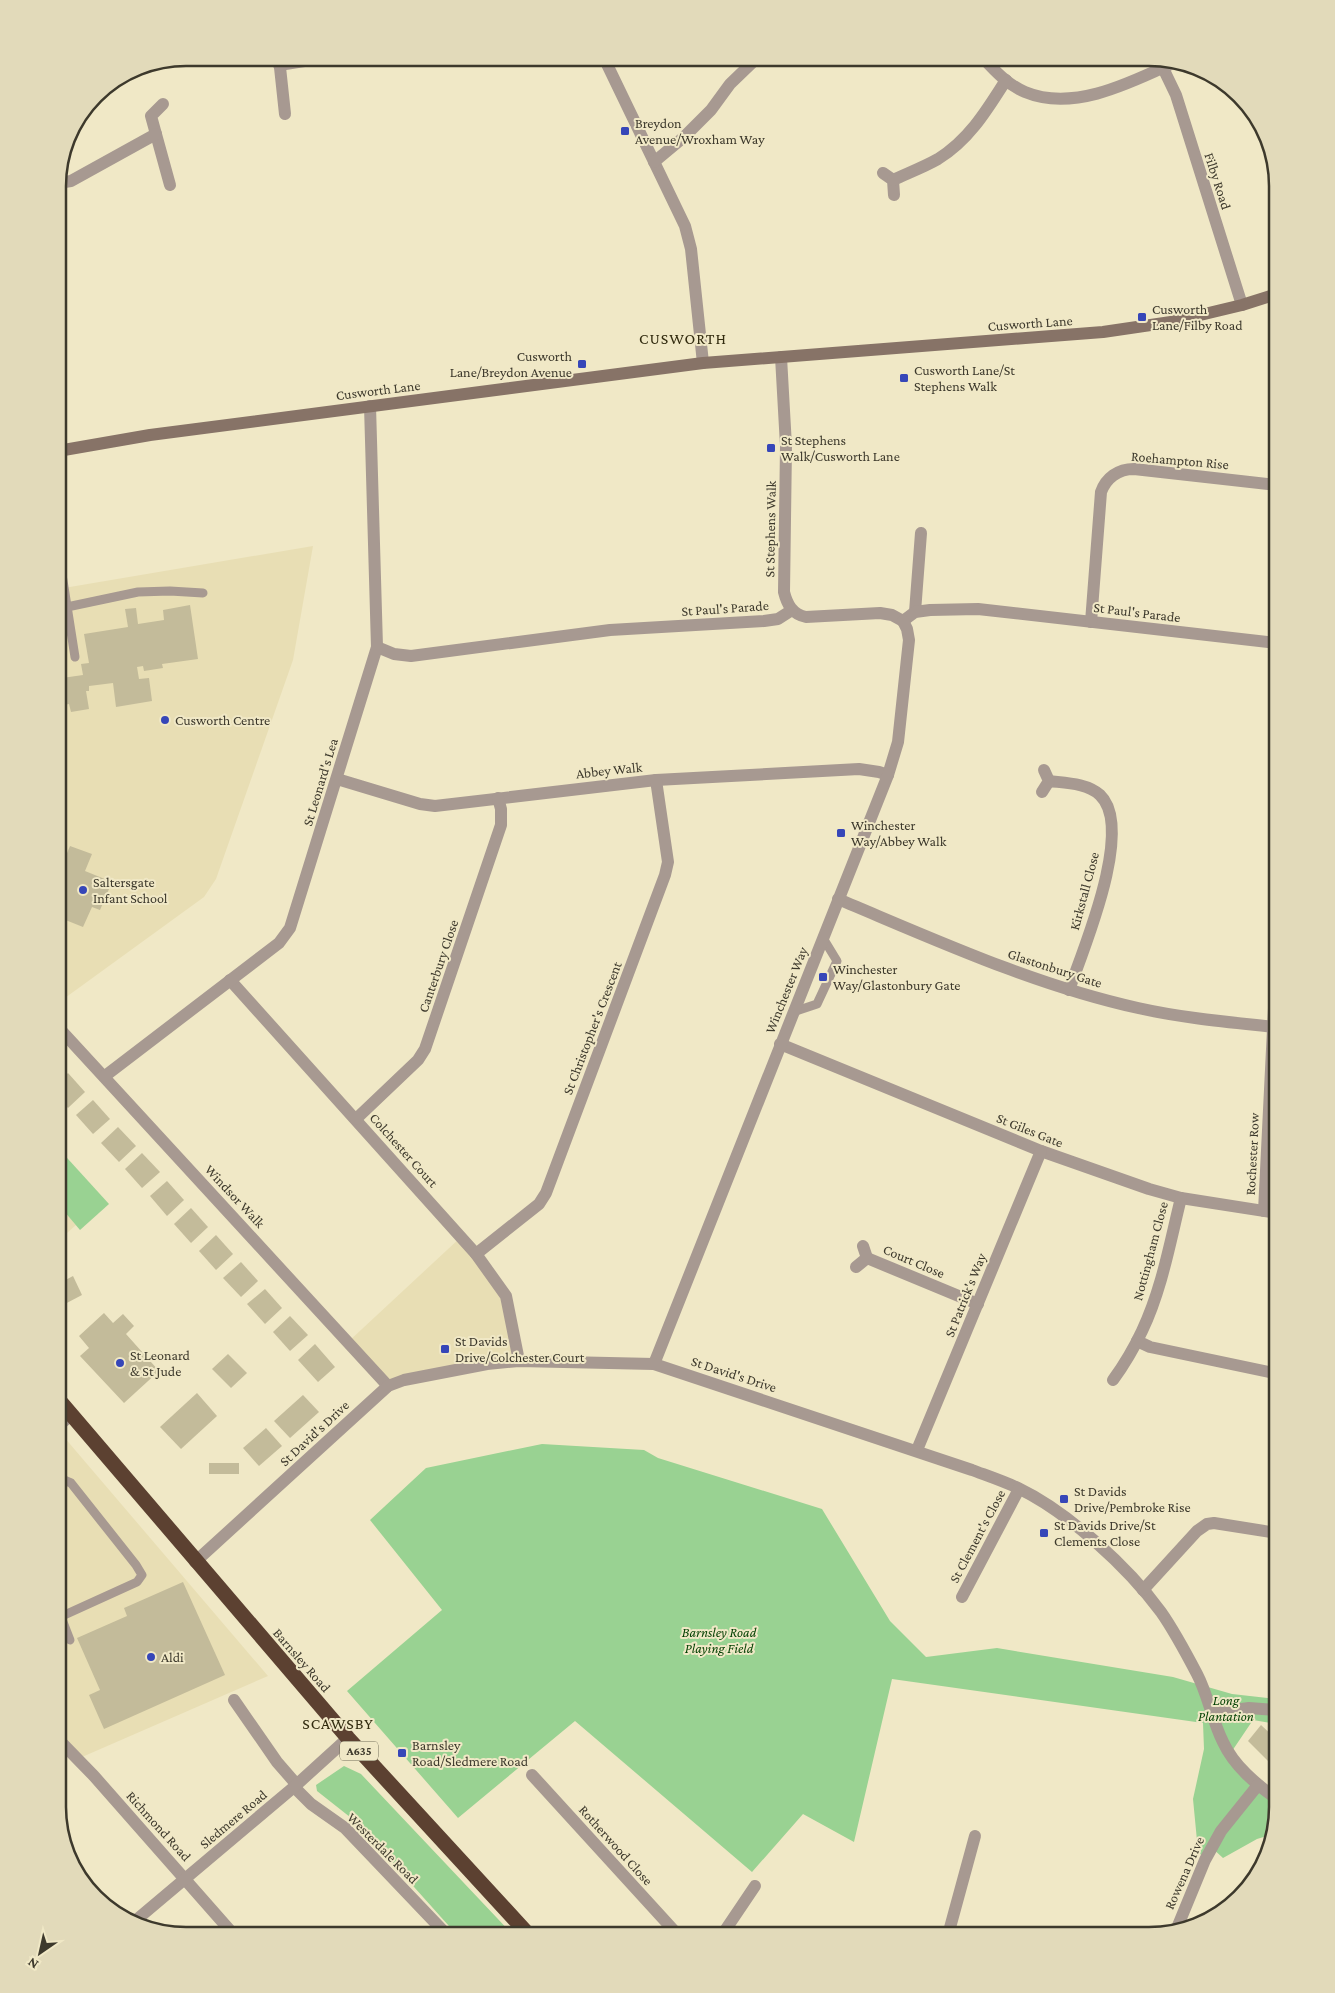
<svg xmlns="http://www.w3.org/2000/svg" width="1335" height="1993" font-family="'Crimson Pro',serif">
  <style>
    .built { fill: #e8deb4 }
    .green { fill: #99d292 }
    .building { fill: #c3bb9a }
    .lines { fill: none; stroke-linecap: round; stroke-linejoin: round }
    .lane { stroke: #a79991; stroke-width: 9 }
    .street { stroke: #a79991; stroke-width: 12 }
    .secondary { stroke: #877367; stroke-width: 12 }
    .highway { stroke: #5c4131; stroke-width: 15 }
    .poi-dot { fill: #3646b8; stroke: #f0e8c6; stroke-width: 2 }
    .labels { text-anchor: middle; stroke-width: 4; stroke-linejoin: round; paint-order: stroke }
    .shield { fill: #f0e8c6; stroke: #736e5a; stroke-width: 1 }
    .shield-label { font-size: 12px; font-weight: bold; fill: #3d392c }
    .poi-label { font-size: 14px; fill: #3d392c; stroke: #f0e8c6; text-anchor: start }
    .street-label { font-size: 14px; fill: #3d392c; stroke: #f0e8c6 }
    .park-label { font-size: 14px; font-style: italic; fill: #003f00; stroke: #f0e8c6 }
    .quarter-label { font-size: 16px; letter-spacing: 1px; fill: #322b0f; stroke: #f0e8c6 }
    .rim { fill: none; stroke: #3d392c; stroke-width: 2.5 }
  </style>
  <rect width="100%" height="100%" fill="#f0e8c6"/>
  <g class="built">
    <path d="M313 546 293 660 216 879 204 897 58 1003V589Z"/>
    <path d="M58 1204 76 1225 58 1241Z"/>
    <path d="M461 1237 498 1283 519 1361 388 1386 348 1342Z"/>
    <path d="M58 1430 268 1676 82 1757 58 1733Z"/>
  </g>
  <g class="green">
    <path d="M58 1148 109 1204 80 1230 58 1204Z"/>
    <path d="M542 1444 644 1450 658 1458 822 1509 890 1621 926 1657 997 1648 1173 1677 1232 1694 1277 1699V1724L1253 1720 1230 1754 1277 1799V1807L1270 1835 1257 1839 1223 1858 1211 1847 1205 1860 1198 1851 1193 1799 1204 1749 1203 1723 892 1679 854 1842 803 1814 752 1872 575 1721 458 1818 347 1691 442 1610 370 1520 426 1468Z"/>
    <path d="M344 1766 361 1774 513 1935H457L355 1821 317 1791 316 1785Z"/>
  </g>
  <g class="building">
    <path d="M190 605 198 659 162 664 163 668 144 671 143 666 137 667 139 679 149 678 152 701 116 707 113 683 89 686V691H86L89 709 71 712 69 704 58 706V684L63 683 62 678 83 675 81 664 89 663 84 634 128 627 125 609 136 608 138 624 164 620 163 610Z"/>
    <path d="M70 846 92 854 85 871 112 882 100 910 92 907 83 927 58 917V911L62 899 58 897V863L62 865Z"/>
    <path d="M68 1073 85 1092 68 1108 58 1097V1083Z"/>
    <path d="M93 1100 110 1119 93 1134 76 1115Z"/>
    <path d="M118 1127 136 1146 119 1162 101 1143Z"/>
    <path d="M142 1153 160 1172 142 1188 125 1169Z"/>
    <path d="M167 1181 184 1200 167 1216 150 1196Z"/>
    <path d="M191 1208 208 1227 191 1243 174 1224Z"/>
    <path d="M216 1235 233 1254 216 1270 199 1251Z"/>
    <path d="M241 1262 258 1281 241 1297 223 1278Z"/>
    <path d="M73 1276 82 1295 61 1306 58 1299V1284Z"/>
    <path d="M265 1289 282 1308 265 1324 247 1304Z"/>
    <path d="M104 1313 113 1323 123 1314 134 1326 126 1334 159 1371 124 1403 80 1356 89 1348 79 1336Z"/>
    <path d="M290 1316 308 1335 290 1351 273 1332Z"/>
    <path d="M315 1344 335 1367 318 1382 298 1360Z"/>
    <path d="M228 1354 247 1373 231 1388 212 1369Z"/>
    <path d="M197 1393 217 1416 181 1449 160 1427Z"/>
    <path d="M303 1395 319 1412 290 1438 274 1421Z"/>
    <path d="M266 1428 282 1446 259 1466 243 1448Z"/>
    <rect x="209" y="1463" width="30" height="11"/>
    <path d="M183 1582 225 1675 104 1729 89 1695 100 1690 77 1638 127 1616 124 1608Z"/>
    <path d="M1261 1725 1277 1740V1759L1272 1765 1248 1741Z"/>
  </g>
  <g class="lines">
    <g class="lane">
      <path d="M58 549 75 657"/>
      <path d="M67 607 138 592 170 591 203 593"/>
      <path d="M793 1012 817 1004 837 961 823 938"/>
      <path d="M58 1428 72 1416"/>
      <path d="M58 1481 64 1480 71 1483 136 1565 142 1575 137 1582 60 1617"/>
      <path d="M58 1609 70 1640"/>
    </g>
    <g class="street">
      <path d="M279 58 285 114"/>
      <path d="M604 58 685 226 691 249 703 363"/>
      <path d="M983 58C995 71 1008 85 1025 92 1073 112 1130 83 1173 63"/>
      <path d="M279 65 317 59"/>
      <path d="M1163 68 1176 95 1242 305"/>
      <path d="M163 104 151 116 170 185"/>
      <path d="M654 162 684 137 711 110 730 84 757 58"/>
      <path d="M883 173 893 180 894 195"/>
      <path d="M893 180C908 173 924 167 938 159 969 140 987 110 1006 80"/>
      <path d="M58 183 71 181 156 134"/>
      <path d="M781 357 786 446 784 592C787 604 792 614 806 617L880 613 892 615 903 621"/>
      <path d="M915 612 921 533"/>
      <path d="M903 621 915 612 930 610 978 609 1277 643"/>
      <path d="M1091 622 1101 492C1106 478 1118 469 1134 469L1277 485"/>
      <path d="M377 647 394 654 411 656 610 630 764 621 778 619 792 610"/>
      <path d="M337 779 420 804 435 806 656 780 859 769 879 772 888 775"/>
      <path d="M1049 781C1065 783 1087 783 1100 795 1135 828 1083 950 1069 990"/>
      <path d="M1042 792 1049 781 1044 770"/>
      <path d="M838 899C936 940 1034 985 1138 1008 1183 1018 1228 1022 1274 1027"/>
      <path d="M230 980 476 1254 506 1296 519 1361"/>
      <path d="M58 1027 388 1386"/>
      <path d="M780 1044 1041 1151 1149 1189 1181 1198 1277 1213"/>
      <path d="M105 1076 279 943 290 928 377 647 370 406"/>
      <path d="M356 1119 418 1060 425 1049 501 825V809L498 798"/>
      <path d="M1264 1211 1277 948"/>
      <path d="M476 1254 539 1204 546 1193 665 875 668 862 656 780"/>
      <path d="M867 1258 978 1304"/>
      <path d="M856 1267 867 1258 863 1246"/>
      <path d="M1137 1341 1150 1347 1269 1372"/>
      <path d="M654 1364 888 775 898 742 909 640 907 629 903 621"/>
      <path d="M1113 1380C1124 1365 1134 1348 1142 1331 1162 1289 1170 1242 1181 1198"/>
      <path d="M917 1450 1041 1151"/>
      <path d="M195 1562 388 1386 404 1380 487 1364 519 1361 654 1364 972 1470C988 1476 1003 1481 1018 1488 1068 1512 1128 1567 1161 1612 1175 1632 1186 1653 1197 1674 1208 1695 1212 1720 1223 1742 1234 1766 1256 1784 1277 1799"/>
      <path d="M1143 1590 1197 1531 1207 1524 1214 1523 1277 1533"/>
      <path d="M962 1597 1019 1489"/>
      <path d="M234 1700 277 1762 297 1785"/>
      <path d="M1212 1713 1249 1708 1277 1710"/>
      <path d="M58 1739 94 1776 234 1935"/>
      <path d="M532 1775 678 1935"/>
      <path d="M294 1787 311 1804 345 1828 447 1935"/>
      <path d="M135 1921 294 1787 348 1738"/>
      <path d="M1177 1928 1205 1860 1221 1831 1258 1785"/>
      <path d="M722 1935 755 1886"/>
      <path d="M948 1935 975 1836"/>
    </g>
    <path class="secondary" d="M58 451 150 435 703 363 1103 332 1171 322 1242 305 1277 294"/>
    <path class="highway" d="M58 1399 348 1738 529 1935"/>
  </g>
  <g class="poi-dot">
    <rect x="620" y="126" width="10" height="10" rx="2.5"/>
    <rect x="1137" y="312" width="10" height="10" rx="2.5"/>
    <rect x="577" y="359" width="10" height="10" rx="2.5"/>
    <rect x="899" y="373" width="10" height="10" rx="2.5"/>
    <rect x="766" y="443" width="10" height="10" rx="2.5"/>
    <circle cx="165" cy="720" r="5"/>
    <rect x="836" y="828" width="10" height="10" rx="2.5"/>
    <circle cx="83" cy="890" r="5"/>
    <rect x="818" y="972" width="10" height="10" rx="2.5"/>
    <rect x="440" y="1344" width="10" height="10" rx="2.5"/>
    <circle cx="120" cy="1363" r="5"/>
    <rect x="1059" y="1494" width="10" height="10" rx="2.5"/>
    <rect x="1039" y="1528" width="10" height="10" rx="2.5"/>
    <circle cx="151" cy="1657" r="5"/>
    <rect x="397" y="1748" width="10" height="10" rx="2.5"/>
  </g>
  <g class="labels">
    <rect class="shield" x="340" y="1741.5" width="38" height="19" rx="4"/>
    <g class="shield-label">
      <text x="359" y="1755">A635</text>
    </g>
    <g class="poi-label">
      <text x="635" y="128">Breydon<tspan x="635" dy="16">Avenue/Wroxham Way</tspan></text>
      <text x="1152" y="314">Cusworth<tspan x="1152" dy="16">Lane/Filby Road</tspan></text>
      <text x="572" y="361" text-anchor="end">Cusworth<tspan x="572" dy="16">Lane/Breydon Avenue</tspan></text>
      <text x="914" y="375">Cusworth Lane/St<tspan x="914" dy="16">Stephens Walk</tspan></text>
      <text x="781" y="445">St Stephens<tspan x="781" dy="16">Walk/Cusworth Lane</tspan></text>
      <text x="175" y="725">Cusworth Centre</text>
      <text x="851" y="830">Winchester<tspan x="851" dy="16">Way/Abbey Walk</tspan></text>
      <text x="93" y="887">Saltersgate<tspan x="93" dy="16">Infant School</tspan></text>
      <text x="833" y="974">Winchester<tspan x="833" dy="16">Way/Glastonbury Gate</tspan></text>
      <text x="455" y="1346">St Davids<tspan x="455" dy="16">Drive/Colchester Court</tspan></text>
      <text x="130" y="1360">St Leonard<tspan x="130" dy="16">&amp; St Jude</tspan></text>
      <text x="1074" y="1496">St Davids<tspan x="1074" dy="16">Drive/Pembroke Rise</tspan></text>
      <text x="1054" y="1530">St Davids Drive/St<tspan x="1054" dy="16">Clements Close</tspan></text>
      <text x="161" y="1662">Aldi</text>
      <text x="412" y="1750">Barnsley<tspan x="412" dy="16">Road/Sledmere Road</tspan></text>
    </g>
    <g class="street-label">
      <text transform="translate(1218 181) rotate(72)" y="5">Filby Road</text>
      <text transform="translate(1030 323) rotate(-4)" y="5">Cusworth Lane</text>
      <text transform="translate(378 390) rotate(-7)" y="5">Cusworth Lane</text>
      <text transform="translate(1180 460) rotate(5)" y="5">Roehampton Rise</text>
      <text transform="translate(770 529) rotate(-89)" y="5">St Stephens Walk</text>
      <text transform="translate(725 608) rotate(-4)" y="5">St Paul's Parade</text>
      <text transform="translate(1137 612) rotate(7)" y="5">St Paul's Parade</text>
      <text transform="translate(609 770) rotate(-6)" y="5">Abbey Walk</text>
      <text transform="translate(320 782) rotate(-73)" y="5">St Leonard's Lea</text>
      <text transform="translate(1084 891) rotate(-75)" y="5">Kirkstall Close</text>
      <text transform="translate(438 966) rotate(-71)" y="5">Canterbury Close</text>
      <text transform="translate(1055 968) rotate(18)" y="5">Glastonbury Gate</text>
      <text transform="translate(786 990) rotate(-68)" y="5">Winchester Way</text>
      <text transform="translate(592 1028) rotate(-69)" y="5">St Christopher's Crescent</text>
      <text transform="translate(1030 1130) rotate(22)" y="5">St Giles Gate</text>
      <text transform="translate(404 1150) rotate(48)" y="5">Colchester Court</text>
      <text transform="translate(1252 1154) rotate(-87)" y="5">Rochester Row</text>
      <text transform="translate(235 1196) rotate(47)" y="5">Windsor Walk</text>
      <text transform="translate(1150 1251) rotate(-75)" y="5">Nottingham Close</text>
      <text transform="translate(914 1261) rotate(23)" y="5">Court Close</text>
      <text transform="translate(965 1295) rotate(-68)" y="5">St Patrick's Way</text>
      <text transform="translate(734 1374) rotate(18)" y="5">St David's Drive</text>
      <text transform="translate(314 1433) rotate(-43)" y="5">St David's Drive</text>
      <text transform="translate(977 1536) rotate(-62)" y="5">St Clement's Close</text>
      <text transform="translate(302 1660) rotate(49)" y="5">Barnsley Road</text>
      <text transform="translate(233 1819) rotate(-40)" y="5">Sledmere Road</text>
      <text transform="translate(159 1826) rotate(48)" y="5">Richmond Road</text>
      <text transform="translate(616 1845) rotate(48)" y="5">Rotherwood Close</text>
      <text transform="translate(383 1848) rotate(45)" y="5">Westerdale Road</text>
      <text transform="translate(1184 1873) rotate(-66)" y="5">Rowena Drive</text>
    </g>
    <g class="park-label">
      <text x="719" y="1637">Barnsley Road<tspan x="719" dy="16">Playing Field</tspan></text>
      <text x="1226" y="1705">Long<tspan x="1226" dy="16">Plantation</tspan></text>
    </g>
    <g class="quarter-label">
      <text x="683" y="344">CUSWORTH</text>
      <text x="338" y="1729">SCAWSBY</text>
    </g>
  </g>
  <path d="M0 0H1335V1993H0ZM186 66H1149A120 120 0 0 1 1269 186V1807A120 120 0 0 1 1149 1927H186A120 120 0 0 1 66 1807V186A120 120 0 0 1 186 66Z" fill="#e2daba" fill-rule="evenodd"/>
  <path class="rim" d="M186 66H1149A120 120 0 0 1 1269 186V1807A120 120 0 0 1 1149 1927H186A120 120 0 0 1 66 1807V186A120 120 0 0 1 186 66Z"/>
  <g transform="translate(40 1953) rotate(214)" stroke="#f0e8c6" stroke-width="4" paint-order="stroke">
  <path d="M0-4L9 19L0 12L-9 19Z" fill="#3d392c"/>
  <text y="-8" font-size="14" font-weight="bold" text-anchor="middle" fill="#3d392c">N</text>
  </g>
</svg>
